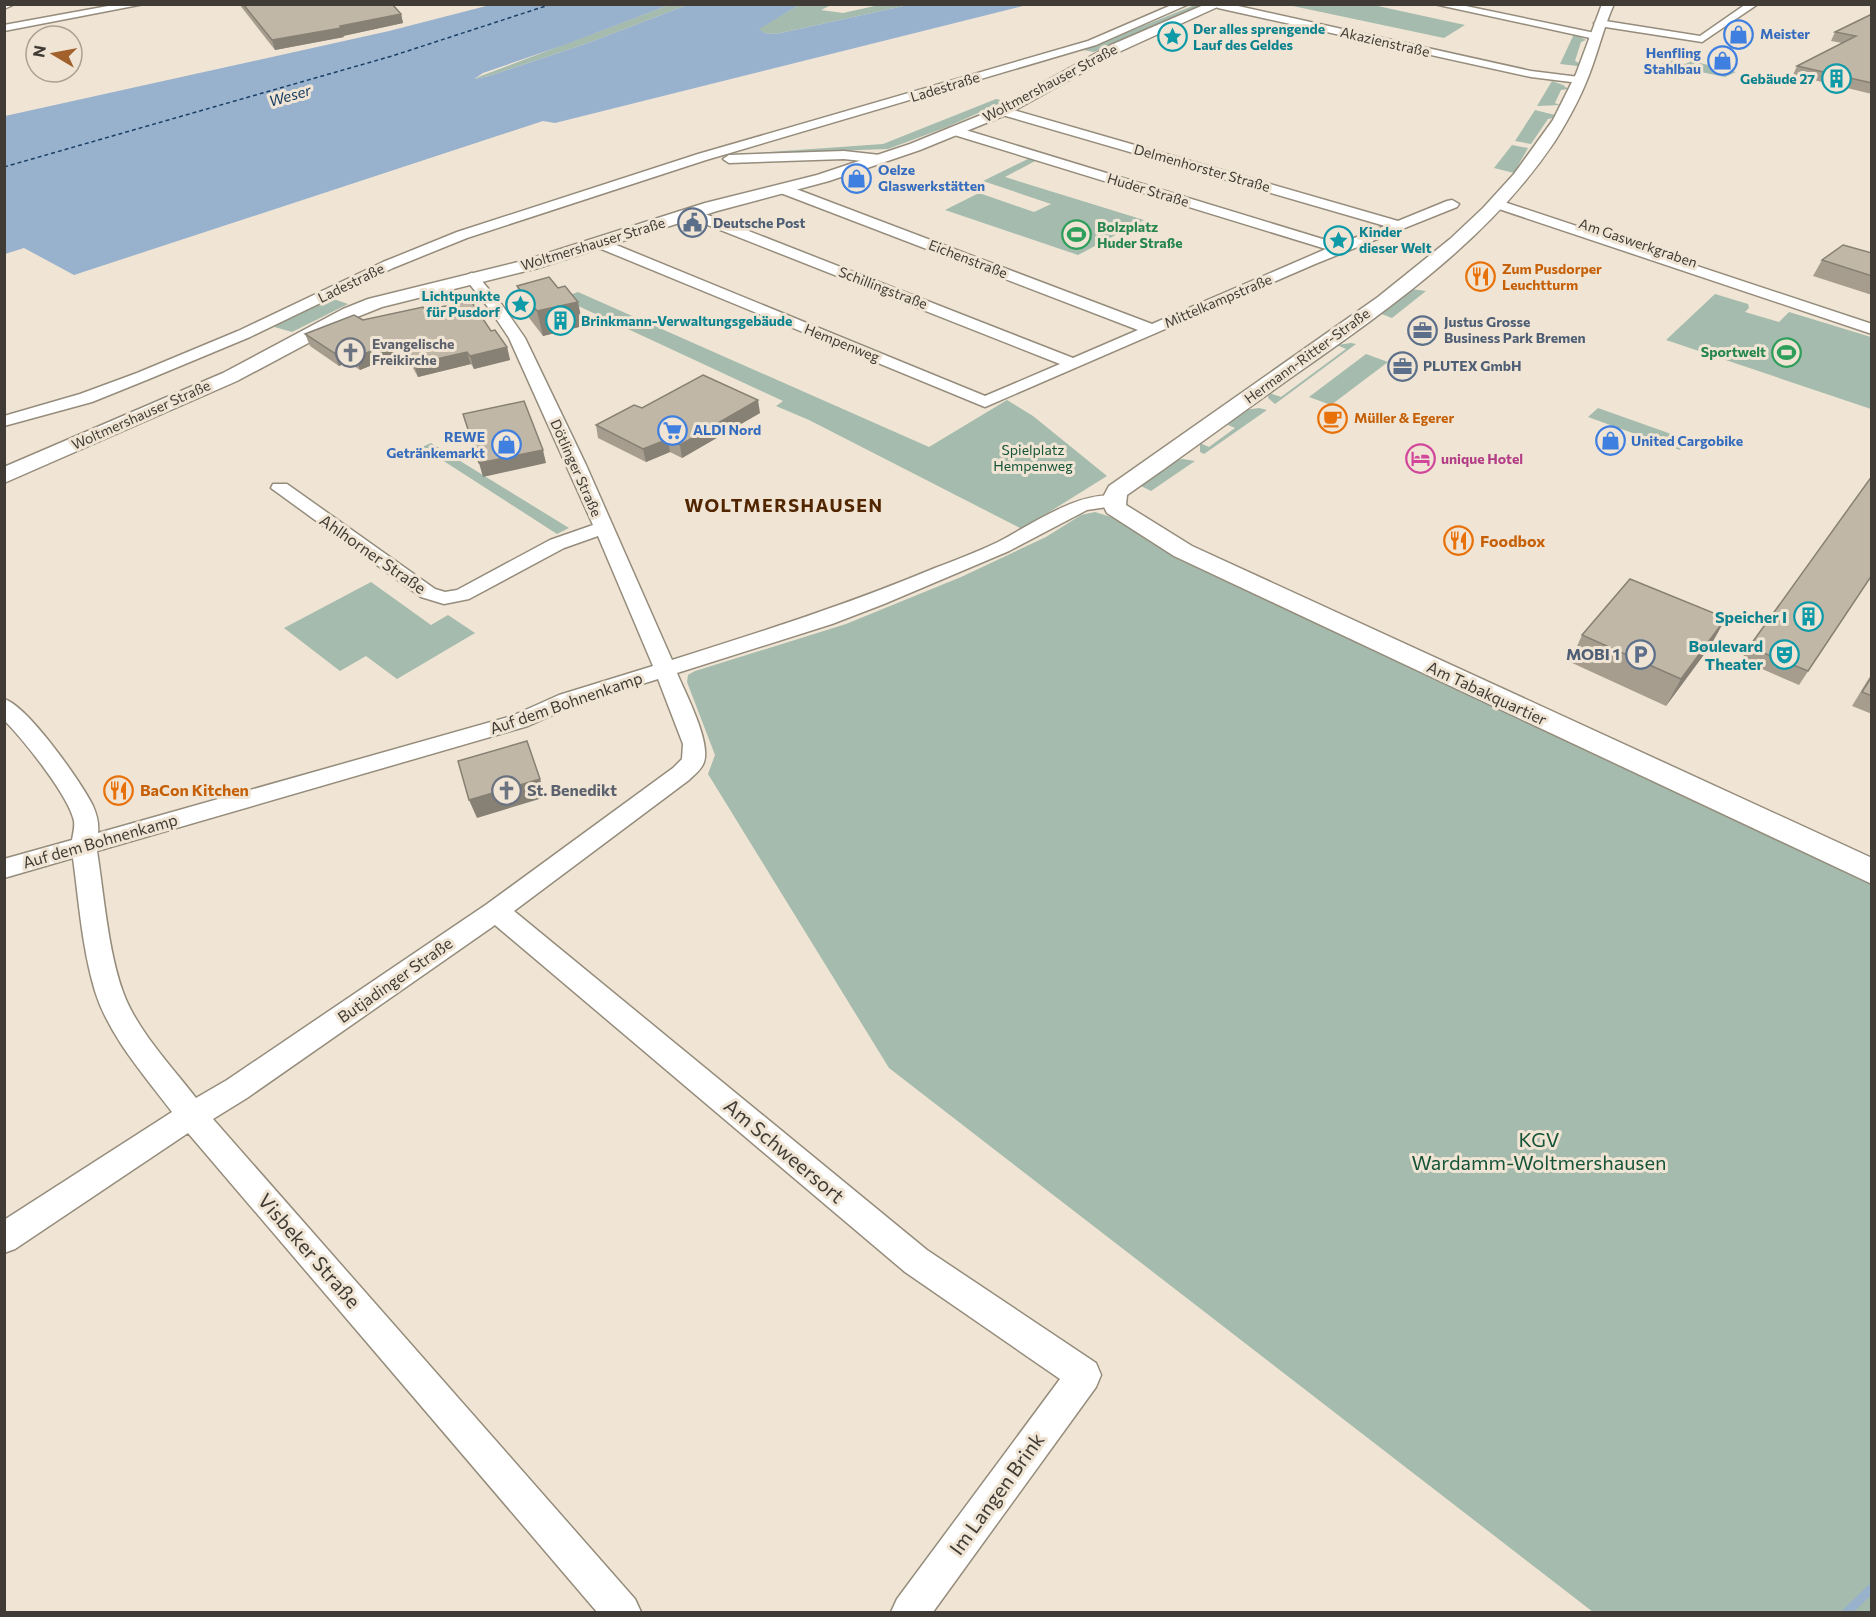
<svg xmlns="http://www.w3.org/2000/svg" width="1876" height="1617" font-family="Commissioner,sans-serif">
  <style>
    .green { fill: #a4bbad }
    .water { fill: #98b1cd }
    .lines { fill: none; stroke-linecap: round; stroke-linejoin: round }
    .stream { stroke: #98b1cd; stroke-width: 9 }
    .ferry { stroke: #1b4066; stroke-width: 1.5; stroke-dasharray: 4 3; stroke-linecap: butt }
    .minor-casing { stroke: #958c7c; stroke-width: 3 }
    .tertiary-casing { stroke: #958c7c; stroke-width: 3 }
    .minor { fill: #fff; fill-rule: evenodd }
    .tertiary { fill: #fff; fill-rule: evenodd }
    .wall { fill: #a69d8f }
    .shaded-wall { fill: #878074 }
    .building { fill: #c1b7a6; stroke: #878074; stroke-width: 1.5 }
    .labels { text-anchor: middle; stroke-width: 6; stroke-linejoin: round; paint-order: stroke }
    .far-culture-label { font-size: 14px; font-weight: bold; fill: #0d838f; stroke: #f0e5d4; text-anchor: start }
    .far-shop-label { font-size: 14px; font-weight: bold; fill: #366cbe; stroke: #f0e5d4; text-anchor: start }
    .far-street-label { font-size: 14px; fill: #403c35; stroke: #f0e5d4 }
    .far-service-label { font-size: 14px; font-weight: bold; fill: #4e5e75; stroke: #f0e5d4; text-anchor: start }
    .far-leisure-label { font-size: 14px; font-weight: bold; fill: #27864d; stroke: #f0e5d4; text-anchor: start }
    .far-food-label { font-size: 14px; font-weight: bold; fill: #c56008; stroke: #f0e5d4; text-anchor: start }
    .far-worship-label { font-size: 14px; font-weight: bold; fill: #5b616d; stroke: #f0e5d4; text-anchor: start }
    .far-park-label { font-size: 14px; fill: #155438; stroke: #f0e5d4 }
    .far-hotel-label { font-size: 14px; font-weight: bold; fill: #b23c85; stroke: #f0e5d4; text-anchor: start }
    .far-water-label { font-size: 15px; font-style: italic; fill: #1b4066; stroke: #f0e5d4 }
    .food-label { font-size: 16px; font-weight: bold; fill: #c56008; stroke: #f0e5d4; text-anchor: start }
    .street-label { font-size: 16px; fill: #403c35; stroke: #f0e5d4 }
    .culture-label { font-size: 16px; font-weight: bold; fill: #0d838f; stroke: #f0e5d4; text-anchor: end }
    .service-label { font-size: 16px; font-weight: bold; fill: #4e5e75; stroke: #f0e5d4; text-anchor: end }
    .worship-label { font-size: 16px; font-weight: bold; fill: #5b616d; stroke: #f0e5d4; text-anchor: start }
    .far-district-label { font-size: 18px; font-weight: bold; letter-spacing: 1.5px; fill: #502500; stroke: #f0e5d4 }
    .near-park-label { font-size: 20px; fill: #155438; stroke: #f0e5d4 }
    .near-street-label { font-size: 20px; fill: #403c35; stroke: #f0e5d4 }
  </style>
  <rect width="100%" height="100%" fill="#f0e5d4"/>
  <g class="green">
    <path d="M669 5H687L588 43 489 76 473 79Z"/>
    <path d="M799 5H831L821 10 843 13 879 5H908L776 34 764 33 758 29Z"/>
    <path d="M1195 5H1204L1094 52 1083 50Z"/>
    <path d="M1288 5H1373L1465 25 1444 38Z"/>
    <path d="M1574 34 1586 40 1581 42 1575 61 1579 63 1578 66 1560 64Z"/>
    <path d="M1671 60 1685 64 1692 61 1736 72 1725 77 1662 64Z"/>
    <path d="M1552 81 1563 85 1568 89 1561 90 1555 103 1560 105 1537 106Z"/>
    <path d="M996 99 1005 101 947 127 888 149 741 154 883 144Z"/>
    <path d="M1535 110 1555 115 1554 118 1548 119 1531 144 1515 141Z"/>
    <path d="M1512 145 1528 148 1514 173 1494 168Z"/>
    <path d="M1030 158 1037 160 1005 177 1144 220 1078 255 945 210 979 193 1034 212 1051 204 983 181Z"/>
    <path d="M1411 289 1426 291 1392 318 1379 313Z"/>
    <path d="M578 292 929 447 1007 400 1033 416 1107 476 1022 529 809 420 776 406 783 401 561 298Z"/>
    <path d="M1715 294 1748 304 1749 308 1745 312 1779 322 1789 312 1871 337V409L1666 340Z"/>
    <path d="M331 298 348 304 292 332 271 326Z"/>
    <path d="M1351 343 1356 344 1275 404 1268 398 1269 393 1281 397 1346 349 1337 345Z"/>
    <path d="M1366 354 1388 362 1331 405 1309 397Z"/>
    <path d="M1259 408 1267 410 1204 454 1200 452V443L1209 447 1235 428 1226 424 1244 410Z"/>
    <path d="M1598 408 1688 440 1680 450 1588 417Z"/>
    <path d="M431 443 569 528 557 534 422 447Z"/>
    <path d="M1183 459 1195 461 1151 491 1137 484 1176 460Z"/>
    <path d="M1095 512 1111 517 1151 540 1871 883V1612H1593L889 1068 708 774 715 755 687 682 688 675 695 671 846 624 961 577 1046 537 1081 515Z"/>
    <path d="M371 582 431 625 448 615 475 633 397 679 366 656 340 671 284 628Z"/>
  </g>
  <path class="water" d="M494 4 669 5 564 45 483 73 474 79 489 76 588 43 687 5H799L759 29 764 33 776 34 908 5H1027L555 123 543 121 74 275 24 248 5 254V116L389 31Z"/>
  <g class="lines">
    <path class="stream" d="M1847 1612 1872 1588"/>
    <path class="ferry" d="M4 167 392 56 552 4"/>
    <defs>
      <g id="minor">
        <path d="M4 4H15L4 9Z"/>
        <path d="M119 4H144L4 31V25Z"/>
        <path d="M1174 4H1189L1096 45 706 160 467 238 393 268 250 337 149 379 92 402 4 426V416L80 394 137 373 238 331 383 262 457 232 698 154 1088 41Z"/>
        <path d="M1229 4 1531 71 1579 77 1585 80 1579 83 1531 77 1218 8 1213 5Z"/>
        <path d="M1434 4H1456L1595 33 1600 36 1595 39Z"/>
        <path d="M1746 4H1758L1702 42 1599 26 1594 23 1599 20 1700 36Z"/>
        <path d="M1003 107 1398 221 1447 201 1452 200 1459 204 1457 207 1315 264 985 407 594 246 592 243 599 239 604 240 985 396 1060 364 685 216 683 213 690 209 695 210 1073 358 1138 330 778 192 776 189 783 185 788 186 1152 324 1326 249 951 134V128H959L1339 244 1385 226 999 114 997 111Z"/>
        <path d="M844 151 880 155 886 159 880 163 844 159 729 163 723 159 729 155Z"/>
        <path d="M1498 200 1872 324V334L1493 207 1491 204 1493 201Z"/>
        <path d="M471 273 476 274 502 305 525 338 586 465 672 660C761 632 849 604 935 568 956 560 977 552 998 542 1031 525 1082 488 1120 497L1122 501 1120 505 1087 510 1009 551 884 604 832 624 677 673C685 693 711 741 704 762 702 769 694 775 689 780L514 911 927 1250 1096 1363 1101 1375 1096 1387 933 1612H891L897 1599 1060 1379 905 1272 495 925 247 1098 213 1119 635 1599 641 1612H597L188 1133 15 1249 4 1253V1220L172 1112C144 1075 109 1036 95 991 82 948 79 902 73 858L4 878V859L72 840C73 834 75 827 74 821 69 796 23 739 4 720V699C27 705 82 783 93 806 97 815 99 823 98 833L512 716 559 695 653 666 598 536 564 548 469 599 444 604 421 597 271 488 273 484H287L435 589 445 592 457 590 550 540 593 525 509 338 491 311 464 277ZM658 679 683 744 682 759 673 768 487 904 227 1080 196 1098C172 1067 136 1029 123 992 108 951 104 895 97 851L528 726 575 705Z"/>
      </g>
      <g id="tertiary">
        <path d="M1206 4H1224L1121 51 1008 114 920 150 829 181 717 211 538 268 382 307 357 317 237 381 4 483V467L223 373 343 309 368 299 526 260 705 203 817 175 910 144 998 108 1111 45Z"/>
        <path d="M1602 4H1614C1605 24 1600 44 1593 64 1584 91 1570 117 1555 141 1486 244 1381 314 1282 384 1230 421 1179 459 1127 495L1126 505 1192 546 1872 858V884L1174 556 1107 513 1101 501 1109 486 1378 297 1450 239 1483 208 1514 174 1553 120 1576 74Z"/>
      </g>
    </defs>
    <use href="#minor" class="minor-casing"/>
    <use href="#tertiary" class="tertiary-casing"/>
    <use href="#minor" class="minor"/>
    <use href="#tertiary" class="tertiary"/>
  </g>
  <g class="wall">
    <path d="M239 4H392L401 14 403 23 343 36 344 37 275 50Z"/>
    <path d="M1872 14V94L1793 75 1797 66 1842 43 1831 41 1835 32Z"/>
    <path d="M1872 253V295L1813 276 1822 260Z"/>
    <path d="M517 286 583 326 543 336 523 310Z"/>
    <path d="M425 310 491 331 507 347 510 360 474 369 471 364 418 377 404 352 360 370 348 362 339 366 310 346 305 334Z"/>
    <path d="M642 408 760 413 682 458 670 452 646 462 598 438 596 425Z"/>
    <path d="M1872 575 1799 685 1741 660 1749 647Z"/>
    <path d="M1582 635 1711 645 1666 706 1570 662Z"/>
    <path d="M1872 673V714L1852 706Z"/>
  </g>
  <g class="shaded-wall">
    <path d="M401 14 403 23 343 36 344 37 275 50 272 40Z"/>
    <path d="M578 302 583 326 543 336 537 311Z"/>
    <path d="M400 340 404 352 360 370 356 357Z"/>
    <path d="M507 347 510 360 474 369 470 356Z"/>
    <path d="M343 349 348 362 339 366 334 353Z"/>
    <path d="M467 352 471 364 418 377 414 364Z"/>
    <path d="M758 400 760 413 682 458 680 445Z"/>
    <path d="M668 439 670 452 646 462 643 449Z"/>
    <path d="M543 450 546 463 483 477 479 463Z"/>
    <path d="M1726 618 1711 645 1666 706 1681 679Z"/>
    <path d="M540 779 546 797 477 818 469 800Z"/>
  </g>
  <g class="building">
    <path d="M243 4H392L401 14 340 26 341 28 272 40Z"/>
    <path d="M1872 14V83L1797 66 1856 36 1835 32Z"/>
    <path d="M1843 245 1872 253V276L1822 260Z"/>
    <path d="M549 277 558 288 565 286 578 302 537 311 517 286Z"/>
    <path d="M471 301 491 331 495 330 507 347 470 356 467 352 414 364 400 340 356 357 343 349 334 353 305 334 354 315 363 320 423 307 425 310Z"/>
    <path d="M703 375 758 400 680 445 668 439 643 449 596 425 634 405 642 408Z"/>
    <path d="M524 401 543 450 479 463 463 414Z"/>
    <path d="M1872 476V575L1808 671 1749 647Z"/>
    <path d="M1630 579 1726 618 1681 679 1582 635Z"/>
    <path d="M1872 676V696L1862 692Z"/>
    <path d="M527 741 540 779 469 800 458 761Z"/>
  </g>
  <defs>
    <symbol id="shop-ring" viewBox="-11 -11 22 22"><circle r="9.5" fill="#f0e5d4" stroke="#3f7fe0" stroke-width="1.5"/><path d="M-5-2.5h2.3a2.7 3.5 0 0 1 5.4 0H5L5.5 6h-11ZM-1.5-2.5h3a1.5 2.3 0 0 0-3 0Z" fill="#3f7fe0"/></symbol>
    <symbol id="sight-ring" viewBox="-11 -11 22 22"><circle r="9.5" fill="#f0e5d4" stroke="#0f9aa8" stroke-width="1.5"/><path d="M0-6L1.8-2.2L6-1.7L2.9 1.2L3.7 5.4L0 3.3L-3.7 5.4L-2.9 1.2L-6-1.7L-1.8-2.2Z" fill="#0f9aa8"/></symbol>
    <symbol id="building-ring" viewBox="-11 -11 22 22"><circle r="9.5" fill="#f0e5d4" stroke="#0f9aa8" stroke-width="1.5"/><path d="M-4-6H4V6H1V3H-1V6H-4ZM-2.5-4.3h1.7v1.8h-1.7ZM.8-4.3h1.7v1.8H.8ZM-2.5-1h1.7V.8h-1.7ZM.8-1h1.7V.8H.8Z" fill="#0f9aa8"/></symbol>
    <symbol id="civic-ring" viewBox="-11 -11 22 22"><circle r="9.5" fill="#f0e5d4" stroke="#5c6f8a" stroke-width="1.5"/><path d="M-.6-6.5H3V-4.5H.6V-3L4-1V1h2V6H-6V1h2V-1L-.6-3ZM-1.2 2.5V6h2.4V2.5Z" fill="#5c6f8a"/></symbol>
    <symbol id="stadium-ring" viewBox="-11 -11 22 22"><circle r="9.5" fill="#f0e5d4" stroke="#2e9e5b" stroke-width="1.5"/><path d="M0-5a6.5 5 0 1 0 0 10a6.5 5 0 1 0 0-10ZM-3.5-1.8h7v3.6h-7Z" fill="#2e9e5b"/></symbol>
    <symbol id="restaurant-ring" viewBox="-11 -11 22 22"><circle r="9.5" fill="#f0e5d4" stroke="#e8710a" stroke-width="1.5"/><path d="M-5-6h1v4h1v-4h1v4h1v-4h1v5L-1.5 .5V6h-2V.5L-5-1ZM5-6V6H3V1.5H1.5Q1.5-4 5-6Z" fill="#e8710a"/></symbol>
    <symbol id="office-ring" viewBox="-11 -11 22 22"><circle r="9.5" fill="#f0e5d4" stroke="#5c6f8a" stroke-width="1.5"/><path d="M-6-3h4V-5.5h4V-3h4V5H-6ZM-1-4.5V-3h2v-1.5ZM-6 0V1H6V0Z" fill="#5c6f8a"/></symbol>
    <symbol id="church-ring" viewBox="-11 -11 22 22"><circle r="9.5" fill="#f0e5d4" stroke="#6b7280" stroke-width="1.5"/><path d="M-1.2-6h2.4v3.5h3.3v2.4h-3.3V6h-2.4V-.1h-3.3v-2.4h3.3Z" fill="#6b7280"/></symbol>
    <symbol id="cafe-ring" viewBox="-11 -11 22 22"><circle r="9.5" fill="#f0e5d4" stroke="#e8710a" stroke-width="1.5"/><path d="M-5.5-4.5H6V0H3Q3 3.5 0 3.5H-2.5Q-5.5 3.5-5.5 0ZM3-3.2v2h1.7v-2ZM-6 4.5H4V6H-6Z" fill="#e8710a"/></symbol>
    <symbol id="supermarket-ring" viewBox="-11 -11 22 22"><circle r="9.5" fill="#f0e5d4" stroke="#3f7fe0" stroke-width="1.5"/><path d="M-6-5.5h2.5l.6 2H6L4.5 2H-2.5L-4.4-4H-6ZM-1.5 3.2a1.3 1.3 0 1 0 .1 0ZM3 3.2a1.3 1.3 0 1 0 .1 0Z" fill="#3f7fe0"/></symbol>
    <symbol id="hotel-ring" viewBox="-11 -11 22 22"><circle r="9.5" fill="#f0e5d4" stroke="#d1479c" stroke-width="1.5"/><path d="M-6-4.5h1.5V1H6V5H4.5V3h-9V5H-6ZM-4 0a1.8 1.8 0 1 1 3.6 0ZM.5 0V-2.5h3Q6-2.5 6 0Z" fill="#d1479c"/></symbol>
    <symbol id="parking-ring" viewBox="-11 -11 22 22"><circle r="9.5" fill="#f0e5d4" stroke="#5c6f8a" stroke-width="1.5"/><path d="M-3.5-5.5H1a3.5 3.5 0 0 1 0 7H-1V5.5H-3.5ZM-1-3.4V-.6H.8a1.4 1.4 0 0 0 0-2.8Z" fill="#5c6f8a"/></symbol>
    <symbol id="theatre-ring" viewBox="-11 -11 22 22"><circle r="9.5" fill="#f0e5d4" stroke="#0f9aa8" stroke-width="1.5"/><path d="M-5-5.5Q0-4 5-5.5V0Q5 5 0 6Q-5 5-5 0ZM-3.3-2.5H-1v1.5H-3.3ZM1-2.5H3.3v1.5H1ZM-2.8 1Q0 5.5 2.8 1Z" fill="#0f9aa8"/></symbol>
  </defs>
  <g fill-rule="evenodd">
    <use href="#shop-ring" x="1722" y="18" width="33" height="33"/>
    <use href="#sight-ring" x="1156" y="20" width="33" height="33"/>
    <use href="#shop-ring" x="1706" y="44" width="33" height="33"/>
    <use href="#building-ring" x="1820" y="62" width="33" height="33"/>
    <use href="#shop-ring" x="840" y="162" width="33" height="33"/>
    <use href="#civic-ring" x="676" y="206" width="33" height="33"/>
    <use href="#stadium-ring" x="1060" y="218" width="33" height="33"/>
    <use href="#sight-ring" x="1322" y="224" width="33" height="33"/>
    <use href="#restaurant-ring" x="1464" y="260" width="33" height="33"/>
    <use href="#sight-ring" x="504" y="288" width="33" height="33"/>
    <use href="#building-ring" x="544" y="304" width="33" height="33"/>
    <use href="#office-ring" x="1406" y="314" width="33" height="33"/>
    <use href="#church-ring" x="334" y="336" width="33" height="33"/>
    <use href="#stadium-ring" x="1770" y="336" width="33" height="33"/>
    <use href="#office-ring" x="1386" y="350" width="33" height="33"/>
    <use href="#cafe-ring" x="1316" y="402" width="33" height="33"/>
    <use href="#supermarket-ring" x="656" y="414" width="33" height="33"/>
    <use href="#shop-ring" x="1594" y="424" width="33" height="33"/>
    <use href="#shop-ring" x="490" y="428" width="33" height="33"/>
    <use href="#hotel-ring" x="1404" y="442" width="33" height="33"/>
    <use href="#restaurant-ring" x="1442" y="524" width="33" height="33"/>
    <use href="#building-ring" x="1792" y="600" width="33" height="33"/>
    <use href="#parking-ring" x="1624" y="638" width="33" height="33"/>
    <use href="#theatre-ring" x="1768" y="638" width="33" height="33"/>
    <use href="#restaurant-ring" x="102" y="774" width="33" height="33"/>
    <use href="#church-ring" x="490" y="774" width="33" height="33"/>
  </g>
  <g class="labels">
    <g class="far-culture-label">
      <text x="1193" y="34">Der alles sprengende<tspan x="1193" dy="16">Lauf des Geldes</tspan></text>
      <text x="1815" y="84" text-anchor="end">Gebäude 27</text>
      <text x="1359" y="237">Kinder<tspan x="1359" dy="16">dieser Welt</tspan></text>
      <text x="500" y="301" text-anchor="end">Lichtpunkte<tspan x="500" dy="16">für Pusdorf</tspan></text>
      <text x="581" y="326">Brinkmann-Verwaltungsgebäude</text>
    </g>
    <g class="far-shop-label">
      <text x="1760" y="39">Meister</text>
      <text x="1701" y="58" text-anchor="end">Henfling<tspan x="1701" dy="16">Stahlbau</tspan></text>
      <text x="878" y="175">Oelze<tspan x="878" dy="16">Glaswerkstätten</tspan></text>
      <text x="693" y="435">ALDI Nord</text>
      <text x="485" y="442" text-anchor="end">REWE<tspan x="485" dy="16">Getränkemarkt</tspan></text>
      <text x="1631" y="446">United Cargobike</text>
    </g>
    <g class="far-street-label">
      <text transform="translate(1385 42) rotate(13)" y="5">Akazienstraße</text>
      <text transform="translate(1050 83) rotate(-28)" y="5">Woltmershauser Straße</text>
      <text transform="translate(945 87) rotate(-17)" y="5">Ladestraße</text>
      <text transform="translate(1202 168) rotate(16)" y="5">Delmenhorster Straße</text>
      <text transform="translate(1148 190) rotate(17)" y="5">Huder Straße</text>
      <text transform="translate(1638 243) rotate(19)" y="5">Am Gaswerkgraben</text>
      <text transform="translate(593 244) rotate(-17)" y="5">Woltmershauser Straße</text>
      <text transform="translate(968 259) rotate(21)" y="5">Eichenstraße</text>
      <text transform="translate(351 283) rotate(-26)" y="5">Ladestraße</text>
      <text transform="translate(883 288) rotate(21)" y="5">Schillingstraße</text>
      <text transform="translate(1218 301) rotate(-23)" y="5">Mittelkampstraße</text>
      <text transform="translate(842 343) rotate(22)" y="5">Hempenweg</text>
      <text transform="translate(1307 356) rotate(-36)" y="5">Hermann-Ritter-Straße</text>
      <text transform="translate(141 415) rotate(-24)" y="5">Woltmershauser Straße</text>
      <text transform="translate(576 468) rotate(66)" y="5">Dötlinger Straße</text>
    </g>
    <g class="far-service-label">
      <text x="713" y="228">Deutsche Post</text>
      <text x="1444" y="327">Justus Grosse<tspan x="1444" dy="16">Business Park Bremen</tspan></text>
      <text x="1423" y="371">PLUTEX GmbH</text>
    </g>
    <g class="far-leisure-label">
      <text x="1097" y="232">Bolzplatz<tspan x="1097" dy="16">Huder Straße</tspan></text>
      <text x="1766" y="357" text-anchor="end">Sportwelt</text>
    </g>
    <g class="far-food-label">
      <text x="1502" y="274">Zum Pusdorper<tspan x="1502" dy="16">Leuchtturm</tspan></text>
      <text x="1354" y="423">Müller &amp; Egerer</text>
    </g>
    <g class="far-worship-label">
      <text x="372" y="349">Evangelische<tspan x="372" dy="16">Freikirche</tspan></text>
    </g>
    <g class="far-park-label">
      <text x="1033" y="455">Spielplatz<tspan x="1033" dy="16">Hempenweg</tspan></text>
    </g>
    <g class="far-hotel-label">
      <text x="1441" y="464">unique Hotel</text>
    </g>
    <g class="far-water-label">
      <text transform="translate(290 96) rotate(-16)" y="5">Weser</text>
    </g>
    <g class="food-label">
      <text x="1480" y="547">Foodbox</text>
      <text x="140" y="796">BaCon Kitchen</text>
    </g>
    <g class="street-label">
      <text transform="translate(373 554) rotate(35)" y="6">Ahlhorner Straße</text>
      <text transform="translate(1487 693) rotate(25)" y="6">Am Tabakquartier</text>
      <text transform="translate(566 703) rotate(-19)" y="6">Auf dem Bohnenkamp</text>
      <text transform="translate(100 841) rotate(-16)" y="6">Auf dem Bohnenkamp</text>
      <text transform="translate(395 980) rotate(-35)" y="6">Butjadinger Straße</text>
    </g>
    <g class="culture-label">
      <text x="1787" y="623">Speicher I</text>
      <text x="1763" y="652">Boulevard<tspan x="1763" dy="18">Theater</tspan></text>
    </g>
    <g class="service-label">
      <text x="1620" y="660">MOBI 1</text>
    </g>
    <g class="worship-label">
      <text x="527" y="796">St. Benedikt</text>
    </g>
    <g class="far-district-label">
      <text x="784" y="512">WOLTMERSHAUSEN</text>
    </g>
    <g class="near-park-label">
      <text x="1539" y="1147">KGV<tspan x="1539" dy="23">Wardamm-Woltmershausen</tspan></text>
    </g>
    <g class="near-street-label">
      <text transform="translate(784 1151) rotate(40)" y="7">Am Schweersort</text>
      <text transform="translate(309 1251) rotate(49)" y="7">Visbeker Straße</text>
      <text transform="translate(997 1494) rotate(-54)" y="7">Im Langen Brink</text>
    </g>
  </g>
  <rect width="1876" height="1617" fill="none" stroke="#403c35" stroke-width="12"/>
  <g transform="translate(54 54) rotate(280)"><circle r="28" fill="#f0e5d4" stroke="#aaa194" stroke-width="1.5"/>
  <path d="M0-4.5L10 22L0 15L-10 22Z" fill="#a2602c"/>
  <text y="-9" font-size="16" font-weight="bold" text-anchor="middle" fill="#403c35">N</text>
  </g>
</svg>
